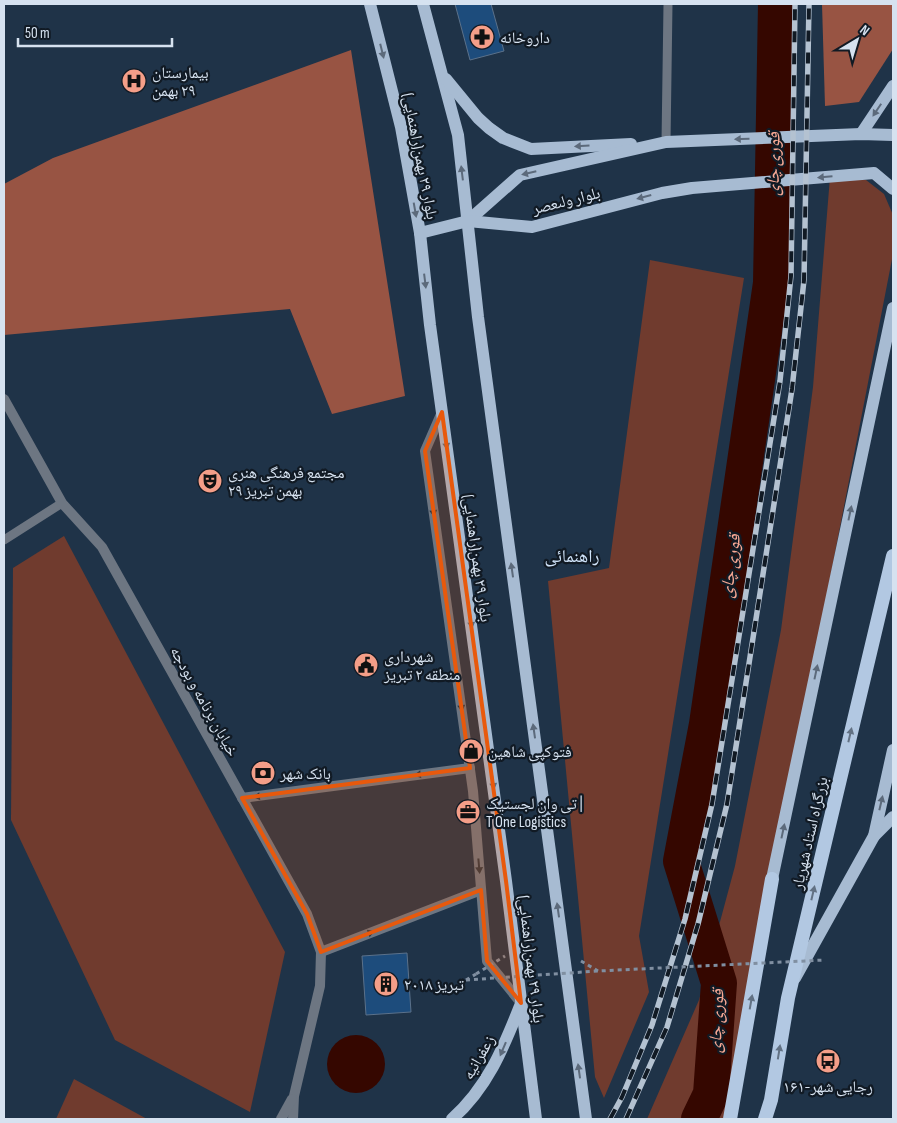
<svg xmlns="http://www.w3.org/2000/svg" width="897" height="1123" font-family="'Sofia Sans Condensed','Noto Naskh Arabic',sans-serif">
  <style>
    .green { fill: #703b2e }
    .forest { fill: #985443 }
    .water { fill: #350700 }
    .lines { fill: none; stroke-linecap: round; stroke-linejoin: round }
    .river { stroke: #350700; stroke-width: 36 }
    .building { fill: #1d4c7c; stroke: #5b718a }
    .path { stroke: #808fa1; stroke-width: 3; stroke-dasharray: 4 4; stroke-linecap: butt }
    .service { stroke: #6d7682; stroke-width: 9 }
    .minor { stroke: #6d7682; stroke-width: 10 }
    .tertiary { stroke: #6d7682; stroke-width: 10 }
    .primary { stroke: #a7bbd2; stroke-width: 12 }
    .trunk { stroke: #b2c8e2; stroke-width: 14 }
    .rail-casing { stroke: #b4c2d1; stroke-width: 5.5 }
    .rail { stroke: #111a24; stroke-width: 4; stroke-dasharray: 11; stroke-linecap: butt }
    .path-bridge { stroke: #808fa1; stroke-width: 3; stroke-dasharray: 4 4; stroke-linecap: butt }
    .oneway { fill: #5c6a7b }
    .oneway2 { fill: #2d3640 }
    .oneway3 { fill: #627183 }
    .marked { fill: #e8590c; fill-opacity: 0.2; stroke: #e8590c; stroke-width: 4; stroke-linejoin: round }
    .labels { text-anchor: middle; stroke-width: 4.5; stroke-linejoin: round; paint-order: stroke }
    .poi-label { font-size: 16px; fill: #d6e2f0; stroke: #111a24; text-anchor: start }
    .street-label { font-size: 16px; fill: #d6e2f0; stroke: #111a24 }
    .water-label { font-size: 18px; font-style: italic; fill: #f9a995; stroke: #111a24 }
    .neighbourhood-label { font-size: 18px; fill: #cfe3f9; stroke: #111a24 }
  </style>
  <rect width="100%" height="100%" fill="#1f3348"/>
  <g class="green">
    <path d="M830 177 866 180 884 194 893 215V254L725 1119H647L699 1000 735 866 781 630 813 387Z"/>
    <path d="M650 260 744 278 639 936 649 992 604 1098 595 1077 548 581 609 568Z"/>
    <path d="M64 536 285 952 250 1112 115 1040 11 820 13 568Z"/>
    <path d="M74 1079 147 1119H56Z"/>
  </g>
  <g class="forest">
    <path d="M822 4H893V49L859 102 825 106Z"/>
    <path d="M351 50 405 396 332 414 290 309 4 335V184L53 158Z"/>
  </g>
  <circle class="water" cx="356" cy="1064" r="29"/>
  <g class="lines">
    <path class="river" d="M699 1119 711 1094 719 983 681 861 707 724 771 283 776 4"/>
  </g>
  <g class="building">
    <path d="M455 4H491L504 51 470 60Z"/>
    <path d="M407 953 411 1012 366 1015 362 956Z"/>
  </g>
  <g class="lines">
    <g class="path">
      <path d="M581 961 598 971"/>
      <path d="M466 980 476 974"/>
    </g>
    <g class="service">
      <path d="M666 142 668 4"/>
      <path d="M4 540 62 503"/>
    </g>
    <g class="minor">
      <path d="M442 412 425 451 473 791 487 961 521 1003"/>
      <path d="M242 798 470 768"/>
      <path d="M321 952 481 890"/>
    </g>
    <g class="tertiary">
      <path d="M4 399 62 503 102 547 307 914 321 952 320 986 294 1096 293 1119"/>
      <path d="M281 1119 292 1099"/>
    </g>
    <g class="primary">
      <path d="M370 4 401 127 420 233 430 325 506 881 536 1119"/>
      <path d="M423 4 458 135 478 317 586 1119"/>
      <path d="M446 79 478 118 489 128 503 138 531 149 631 144"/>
      <path d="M861 134 893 86"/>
      <path d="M468 221 520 175 666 142 861 134 893 135"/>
      <path d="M420 233 468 221 532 227 662 193 692 188 874 173 893 189"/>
      <path d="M874 836 893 817"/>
      <path d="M772 879 893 308"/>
      <path d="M795 978 874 836 893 750"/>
      <path d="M452 1119C487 1088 503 1049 520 1006"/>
    </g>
    <g class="trunk">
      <path d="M730 1119 772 879"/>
      <path d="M765 1119 771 1100 788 998 893 556"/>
    </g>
    <defs>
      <g id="rail">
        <path d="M610 1119 622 1097 652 1025 685 919 712 804 780 381 791 276 795 4"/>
        <path d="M626 1119 667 1027 698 924 727 804 792 389 804 280 809 4"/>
      </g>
    </defs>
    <use href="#rail" class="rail-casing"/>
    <use href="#rail" class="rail"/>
    <g class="path-bridge">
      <path d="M476 974 505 956"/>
      <path d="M466 980 598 971 825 960"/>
    </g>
  </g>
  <defs><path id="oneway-solid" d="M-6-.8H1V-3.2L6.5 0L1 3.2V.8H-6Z" transform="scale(1.25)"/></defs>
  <g class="oneway">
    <use href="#oneway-solid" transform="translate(382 51) rotate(76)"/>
    <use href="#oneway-solid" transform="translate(877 110) rotate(124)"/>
    <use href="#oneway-solid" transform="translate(742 139) rotate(178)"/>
    <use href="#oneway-solid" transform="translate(582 146) rotate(177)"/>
    <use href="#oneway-solid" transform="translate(462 173) rotate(-97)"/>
    <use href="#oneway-solid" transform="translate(529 173) rotate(167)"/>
    <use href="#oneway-solid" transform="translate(825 177) rotate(175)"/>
    <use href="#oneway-solid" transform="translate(644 197) rotate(165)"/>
    <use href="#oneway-solid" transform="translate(415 210) rotate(80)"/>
    <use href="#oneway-solid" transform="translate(425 281) rotate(83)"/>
    <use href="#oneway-solid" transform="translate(446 442) rotate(82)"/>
    <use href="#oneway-solid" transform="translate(850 513) rotate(-78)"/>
    <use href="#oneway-solid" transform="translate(512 570) rotate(-98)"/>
    <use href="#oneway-solid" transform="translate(471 621) rotate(82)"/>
    <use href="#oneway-solid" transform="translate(816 672) rotate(-78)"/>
    <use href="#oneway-solid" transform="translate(534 731) rotate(-98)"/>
    <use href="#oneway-solid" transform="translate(493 782) rotate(82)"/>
    <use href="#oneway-solid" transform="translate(881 803) rotate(-77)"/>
    <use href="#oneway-solid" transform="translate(783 831) rotate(-78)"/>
    <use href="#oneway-solid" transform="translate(558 910) rotate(-98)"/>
    <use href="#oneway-solid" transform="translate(503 1049) rotate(113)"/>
    <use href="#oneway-solid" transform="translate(579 1071) rotate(-98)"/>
  </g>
  <g class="oneway2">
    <use href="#oneway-solid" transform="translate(433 509) rotate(82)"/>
    <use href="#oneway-solid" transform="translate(461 704) rotate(82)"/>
    <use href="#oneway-solid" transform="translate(422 774) rotate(172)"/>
    <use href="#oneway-solid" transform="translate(261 796) rotate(172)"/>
    <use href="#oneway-solid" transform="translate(479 866) rotate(85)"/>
    <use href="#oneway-solid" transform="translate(367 934) rotate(-21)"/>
  </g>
  <g class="oneway3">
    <use href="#oneway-solid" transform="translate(850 735) rotate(-77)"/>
    <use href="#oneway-solid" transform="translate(813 893) rotate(-77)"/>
    <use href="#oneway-solid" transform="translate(751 1002) rotate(-80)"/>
    <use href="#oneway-solid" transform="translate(779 1052) rotate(-81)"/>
  </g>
  <path class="marked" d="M442 412 506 881 521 1003 487 961 481 890 321 952 307 914 242 798 470 768 425 451Z"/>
  <defs>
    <symbol id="pharmacy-disc" viewBox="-11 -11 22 22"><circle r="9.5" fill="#f49e88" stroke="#111a24"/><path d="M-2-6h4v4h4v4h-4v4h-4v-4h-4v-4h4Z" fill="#111"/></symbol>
    <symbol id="hospital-disc" viewBox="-11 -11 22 22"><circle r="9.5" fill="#f49e88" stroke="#111a24"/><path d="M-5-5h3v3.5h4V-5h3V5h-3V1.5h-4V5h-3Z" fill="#111"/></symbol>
    <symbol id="theatre-disc" viewBox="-11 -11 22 22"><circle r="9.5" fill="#f49e88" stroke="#111a24"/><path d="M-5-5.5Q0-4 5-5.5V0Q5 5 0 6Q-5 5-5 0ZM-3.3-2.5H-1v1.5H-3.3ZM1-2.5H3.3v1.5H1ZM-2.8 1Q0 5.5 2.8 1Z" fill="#111"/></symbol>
    <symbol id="civic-disc" viewBox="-11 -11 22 22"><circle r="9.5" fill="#f49e88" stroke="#111a24"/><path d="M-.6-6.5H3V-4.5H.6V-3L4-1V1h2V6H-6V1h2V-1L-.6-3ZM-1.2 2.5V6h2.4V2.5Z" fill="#111"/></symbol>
    <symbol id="shop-disc" viewBox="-11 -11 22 22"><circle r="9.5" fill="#f49e88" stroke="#111a24"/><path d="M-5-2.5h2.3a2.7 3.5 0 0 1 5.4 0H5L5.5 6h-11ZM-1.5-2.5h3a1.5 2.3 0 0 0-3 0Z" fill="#111"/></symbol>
    <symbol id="bank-disc" viewBox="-11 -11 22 22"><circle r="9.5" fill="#f49e88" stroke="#111a24"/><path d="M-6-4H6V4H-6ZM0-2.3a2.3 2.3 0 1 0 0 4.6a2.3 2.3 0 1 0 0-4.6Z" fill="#111"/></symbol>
    <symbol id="office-disc" viewBox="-11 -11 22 22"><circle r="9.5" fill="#f49e88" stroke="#111a24"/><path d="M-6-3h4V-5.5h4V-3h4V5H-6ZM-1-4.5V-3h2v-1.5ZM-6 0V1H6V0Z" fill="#111"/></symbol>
    <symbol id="building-disc" viewBox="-11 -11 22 22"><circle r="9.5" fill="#f49e88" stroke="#111a24"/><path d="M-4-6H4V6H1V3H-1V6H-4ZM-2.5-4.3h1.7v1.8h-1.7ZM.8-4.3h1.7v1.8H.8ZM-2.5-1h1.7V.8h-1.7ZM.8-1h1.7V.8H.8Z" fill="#111"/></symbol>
    <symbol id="bus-disc" viewBox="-11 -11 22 22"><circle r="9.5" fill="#f49e88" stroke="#111a24"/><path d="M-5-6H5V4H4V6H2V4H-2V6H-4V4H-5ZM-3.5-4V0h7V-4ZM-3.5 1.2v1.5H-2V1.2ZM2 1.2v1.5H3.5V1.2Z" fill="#111"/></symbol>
  </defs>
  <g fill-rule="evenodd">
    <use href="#pharmacy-disc" x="468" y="23" width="28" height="28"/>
    <use href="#hospital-disc" x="120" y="67" width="28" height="28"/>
    <use href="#theatre-disc" x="196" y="467" width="28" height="28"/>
    <use href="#civic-disc" x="352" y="651" width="28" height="28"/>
    <use href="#shop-disc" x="457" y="737" width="28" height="28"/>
    <use href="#bank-disc" x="249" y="759" width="28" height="28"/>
    <use href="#office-disc" x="454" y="798" width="28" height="28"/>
    <use href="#building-disc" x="372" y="970" width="28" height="28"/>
    <use href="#bus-disc" x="814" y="1047" width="28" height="28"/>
  </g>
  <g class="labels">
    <g class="poi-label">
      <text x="500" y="43">داروخانه</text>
      <text x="152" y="78">بیمارستان<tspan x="152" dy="18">٢٩ بهمن</tspan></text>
      <text x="228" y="478">مجتمع فرهنگی هنری<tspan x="228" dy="18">۲۹ بهمن تبریز</tspan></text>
      <text x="384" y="662">شهرداری<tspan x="384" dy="18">منطقه ۲ تبریز</tspan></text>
      <text x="488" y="757">فتوکپی شاهین</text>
      <text x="280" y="779">بانک شهر</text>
      <text x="486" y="809">تی وان لجستیک |<tspan x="486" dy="18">T One Logistics</tspan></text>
      <text x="404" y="990">تبریز ۲۰۱۸</text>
      <text x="828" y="1092" text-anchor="middle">۱۶۱-رجایی شهر</text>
    </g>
    <g class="street-label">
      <text transform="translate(421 156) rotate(79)" y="6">بلوار ٢٩ بهمن(راهنمایی)</text>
      <text transform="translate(566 200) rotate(-14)" y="6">بلوار ولىعصر</text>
      <text transform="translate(478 558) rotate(82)" y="6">بلوار ٢٩ بهمن(راهنمایی)</text>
      <text transform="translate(205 701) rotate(61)" y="6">خیابان برنامه و بودجه</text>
      <text transform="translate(809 833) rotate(-77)" y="6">بزرگراه استاد شهریار</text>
      <text transform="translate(532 959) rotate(83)" y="6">بلوار ٢٩ بهمن(راهنمایی)</text>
      <text transform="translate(478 1057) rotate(-60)" y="6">زعفرانیه</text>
    </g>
    <g class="water-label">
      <text transform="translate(773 164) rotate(-89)" y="6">قوری چای</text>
      <text transform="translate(730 566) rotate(-82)" y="6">قوری چای</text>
      <text transform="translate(716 1021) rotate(-87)" y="6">قوری چای</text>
    </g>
    <g class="neighbourhood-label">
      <text x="572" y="562">راهنمائی</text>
    </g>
  </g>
  <rect width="897" height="1123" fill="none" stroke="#d6e2f0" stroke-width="10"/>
  <g transform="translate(857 40) rotate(38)" stroke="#111a24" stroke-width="4" paint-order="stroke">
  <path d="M0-4L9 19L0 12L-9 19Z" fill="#d6e2f0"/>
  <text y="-8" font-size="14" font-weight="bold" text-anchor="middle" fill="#d6e2f0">N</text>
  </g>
  <path d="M18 38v8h154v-8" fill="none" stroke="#d6e2f0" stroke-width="2.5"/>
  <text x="25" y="38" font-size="15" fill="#d6e2f0" stroke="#111a24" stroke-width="4" paint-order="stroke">50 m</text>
</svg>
